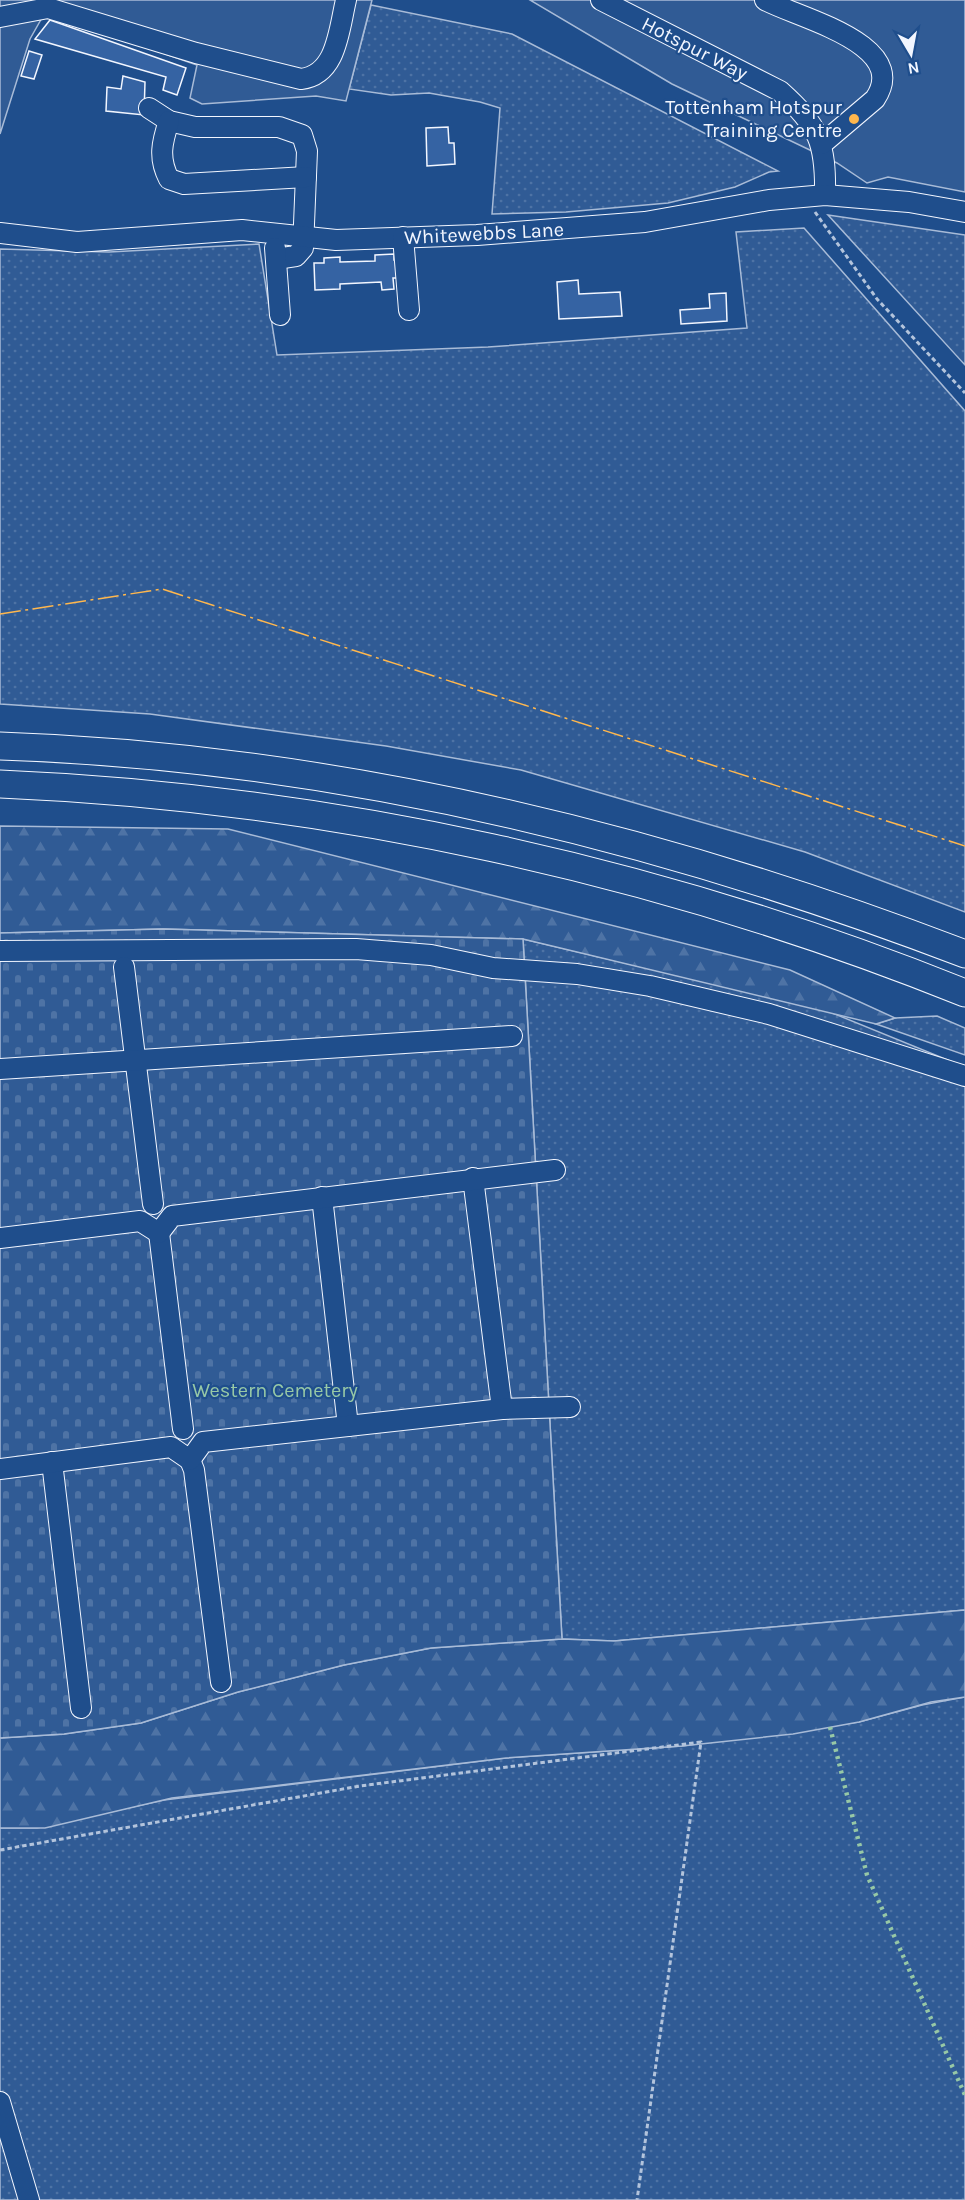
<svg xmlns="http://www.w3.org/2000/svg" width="965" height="2200" font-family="Karla,sans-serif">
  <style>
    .grass { fill: url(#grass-dots); stroke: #a8bbd7; stroke-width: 1.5 }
    .forest { fill: url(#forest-firs); stroke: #a8bbd7; stroke-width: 1.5 }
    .cemetery { fill: url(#cemetery-stones); stroke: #a8bbd7; stroke-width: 1.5 }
    .pitch { fill: #305b95; stroke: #a8bbd7; stroke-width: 1.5 }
    .building { fill: #3563a3; stroke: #f2f6ff; stroke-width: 1.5 }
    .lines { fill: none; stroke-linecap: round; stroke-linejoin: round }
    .minor-casing { stroke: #f2f6ff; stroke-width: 22 }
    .highway-casing { stroke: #f2f6ff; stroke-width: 29 }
    .path { stroke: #b3c4dc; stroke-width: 3; stroke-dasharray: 4.5 3; stroke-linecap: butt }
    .minor { stroke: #1f4e8c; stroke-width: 20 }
    .highway { stroke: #1f4e8c; stroke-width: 27 }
    .hedge { stroke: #97c8a6; stroke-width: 4.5; stroke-dasharray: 3 4.5; stroke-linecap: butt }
    .power { stroke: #ffb74d; stroke-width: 1.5; stroke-dasharray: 21 4.5 3 4.5; stroke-linecap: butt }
    .poi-dot { fill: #ffb74d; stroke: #1f4e8c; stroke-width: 2 }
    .labels { text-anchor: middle; stroke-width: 4.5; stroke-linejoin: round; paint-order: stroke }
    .street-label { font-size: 20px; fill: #f2f6ff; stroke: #1f4e8c }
    .poi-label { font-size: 20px; fill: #f2f6ff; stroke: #1f4e8c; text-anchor: end }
    .park-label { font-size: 20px; fill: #97c8a6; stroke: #1f4e8c }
  </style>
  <defs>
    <pattern id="grass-dots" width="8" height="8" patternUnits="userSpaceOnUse" patternTransform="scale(1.5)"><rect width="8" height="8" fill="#305b95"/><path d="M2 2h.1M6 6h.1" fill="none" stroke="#4e73a5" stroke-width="1.8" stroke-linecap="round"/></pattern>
    <pattern id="forest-firs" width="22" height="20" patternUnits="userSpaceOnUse" patternTransform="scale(1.5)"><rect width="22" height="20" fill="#305b95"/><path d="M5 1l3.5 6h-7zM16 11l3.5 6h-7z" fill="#4e73a5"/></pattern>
    <pattern id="cemetery-stones" width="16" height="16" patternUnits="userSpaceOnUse" patternTransform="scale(1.5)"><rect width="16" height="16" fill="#305b95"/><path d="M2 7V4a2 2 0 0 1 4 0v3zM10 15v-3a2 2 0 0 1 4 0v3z" fill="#4e73a5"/></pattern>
  </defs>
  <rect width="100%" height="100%" fill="#1f4e8c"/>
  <g class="grass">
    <path d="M371 5 512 34 778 171 769 172 735 187 668 203 566 212 492 214 500 108 480 102 429 93 391 95 349 89Z"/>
    <path d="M828 215 965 235V365Z"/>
    <path d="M804 228 965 411V912L805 852 521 770 386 746 150 714 0 704V249L109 252 259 244 277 355 488 347 747 328 736 232Z"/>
    <path d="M523 939 825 1010 965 1067V1610L614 1641 562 1639Z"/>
    <path d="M937 1016 965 1028V1055L876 1024 895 1018Z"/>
    <path d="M965 1697V2200H0V1828H37L164 1800 506 1758 682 1746 859 1722 922 1705Z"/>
  </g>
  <g class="forest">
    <path d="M0 826 228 829 790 970 895 1018 876 1024 523 939 163 929 0 933Z"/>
    <path d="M965 1610V1697L931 1702 859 1722 793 1734 682 1746 506 1758 172 1798 45 1828H0V1738L64 1734 141 1723 238 1692 344 1665 431 1648 562 1639 614 1641Z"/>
  </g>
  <path class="cemetery" d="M163 929 523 939 562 1639 431 1648 344 1665 238 1692 141 1723 64 1734 0 1738V933Z"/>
  <g class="pitch">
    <path d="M0 0H372L346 101 316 96 202 104 190 98 197 65 73 22 43 16 30 39 0 134Z"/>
    <path d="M530 0H965V192L888 177 867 183 837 163 672 84Z"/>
  </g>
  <g class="building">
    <path d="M50 20 186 68 177 95 163 90 166 77 35 39Z"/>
    <path d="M29 51 42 55 34 79 21 76Z"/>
    <path d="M123 76 145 82 144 115 106 111 107 87 121 89Z"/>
    <path d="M448 127 449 143H454L455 164 427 166 426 128Z"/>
    <path d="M394 254V260H403L404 278H393L394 289 382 290 381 282 340 284V289L315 290 314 263H324V258L340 257V262L375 261V255Z"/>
    <path d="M578 280 579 294 620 292 622 316 559 319 557 282Z"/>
    <path d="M726 293 727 321 681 324 680 310 710 308 709 294Z"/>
  </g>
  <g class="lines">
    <defs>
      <g id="minor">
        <path d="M601 0 780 91C819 126 826 143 825 195"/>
        <path d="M765 0C798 18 912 44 875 99L822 144"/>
        <path d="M0 17 48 8 196 53 301 79C337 75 339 29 346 0"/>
        <path d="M149 108 169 121 195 127H279L302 135 307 151 303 248 296 256 276 259"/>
        <path d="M169 121C162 142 158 158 169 179L184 184 306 177"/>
        <path d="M0 233 77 242 242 230 336 240 477 235 645 222 769 200 825 195 909 202 965 212"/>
        <path d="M403 237 409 310"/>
        <path d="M275 248 280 315"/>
        <path d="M0 951 356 949 431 955 493 968 577 974 650 986 769 1014 965 1076"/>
        <path d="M124 967 153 1204"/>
        <path d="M0 1069 512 1036"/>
        <path d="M473 1178 502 1409"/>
        <path d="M322 1197 348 1426"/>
        <path d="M159 1233 183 1429"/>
        <path d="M0 1238 140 1221 159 1233 172 1216 555 1170"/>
        <path d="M190 1460 194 1470 221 1682"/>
        <path d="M52 1462 81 1708"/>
        <path d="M0 1469 171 1447 190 1460 203 1442 502 1409 570 1407"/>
        <path d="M0 2102 29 2200"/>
      </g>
      <g id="highway">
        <path d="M0 746C331 757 657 836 965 954"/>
        <path d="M0 784C330 798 659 870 965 993"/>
      </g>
    </defs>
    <use href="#minor" class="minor-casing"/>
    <use href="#highway" class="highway-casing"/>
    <g class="path">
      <path d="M815 212 877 299 965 393"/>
      <path d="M0 1850 360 1786 701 1742 637 2200"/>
    </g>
    <use href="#minor" class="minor"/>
    <use href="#highway" class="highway"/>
    <path class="hedge" d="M830 1727 867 1875 965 2095"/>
    <path class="power" d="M0 614 162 589 965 846"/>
  </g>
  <circle class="poi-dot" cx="854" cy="119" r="6"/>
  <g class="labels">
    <g class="street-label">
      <text transform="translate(695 48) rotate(27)" y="7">Hotspur Way</text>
      <text transform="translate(484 233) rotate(-3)" y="7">Whitewebbs Lane</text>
    </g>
    <g class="poi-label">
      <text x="842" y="114">Tottenham Hotspur<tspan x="842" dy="23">Training Centre</tspan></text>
    </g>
    <g class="park-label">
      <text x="275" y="1397">Western Cemetery</text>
    </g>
  </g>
  <g transform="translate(911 54) rotate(170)" stroke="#1f4e8c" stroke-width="4.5" paint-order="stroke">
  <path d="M0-4.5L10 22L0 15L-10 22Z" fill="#f2f6ff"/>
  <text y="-9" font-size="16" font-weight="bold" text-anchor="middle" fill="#f2f6ff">N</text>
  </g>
</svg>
